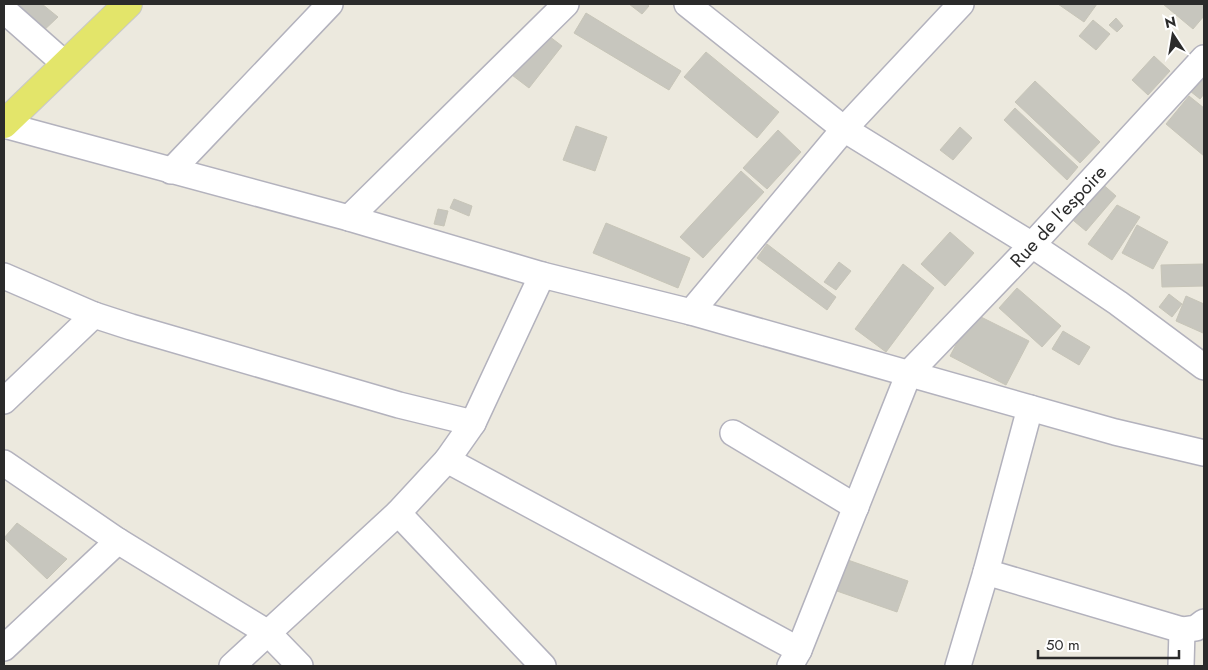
<svg xmlns="http://www.w3.org/2000/svg" width="1208" height="670" font-family="Jost,sans-serif">
  <style>
    .building { fill: #c7c6be; stroke: #c7c5b8 }
    .lines { fill: none; stroke-linecap: round; stroke-linejoin: round }
    .minor-casing { stroke: #b3b2bd; stroke-width: 28 }
    .major-casing { stroke: #c8c8c8; stroke-width: 30 }
    .minor { stroke: #fff; stroke-width: 25 }
    .major { stroke: #e3e56a; stroke-width: 28 }
    .labels { text-anchor: middle; stroke-width: 4.5; stroke-linejoin: round; paint-order: stroke }
    .street-label { font-size: 19px; fill: #2b2b2b; stroke: #fff }
  </style>
  <rect width="100%" height="100%" fill="#ece9de"/>
  <g class="building">
    <path d="M12 4H42L58 17 41 33Z"/>
    <path d="M629 4H647L649 6 642 14Z"/>
    <path d="M1058 4H1097L1084 22Z"/>
    <path d="M1163 4H1204V16L1193 29Z"/>
    <path d="M586 13 681 71 669 90 574 33Z"/>
    <path d="M1116 18 1123 26 1117 32 1109 25Z"/>
    <path d="M1093 20 1110 34 1096 50 1079 36Z"/>
    <path d="M541 30 562 46 529 88 508 72Z"/>
    <path d="M706 52 779 112 757 138 684 77Z"/>
    <path d="M1154 56 1170 71 1148 95 1132 80Z"/>
    <path d="M1204 74V94L1200 99 1190 91Z"/>
    <path d="M1035 81 1100 142 1080 163 1015 102Z"/>
    <path d="M1189 96 1204 108V156L1166 124Z"/>
    <path d="M1015 108 1078 167 1067 180 1004 120Z"/>
    <path d="M576 126 607 137 595 171 563 160Z"/>
    <path d="M960 127 972 138 953 160 940 150Z"/>
    <path d="M778 130 801 152 767 189 743 168Z"/>
    <path d="M741 171 764 192 703 258 680 237Z"/>
    <path d="M1099 181 1116 196 1086 231 1068 216Z"/>
    <path d="M454 199 472 206 469 216 450 208Z"/>
    <path d="M1117 205 1140 217 1112 260 1088 244Z"/>
    <path d="M438 209 448 211 444 226 434 224Z"/>
    <path d="M606 223 690 258 678 288 593 253Z"/>
    <path d="M1137 225 1168 242 1153 269 1122 253Z"/>
    <path d="M950 232 974 253 945 286 921 264Z"/>
    <path d="M767 244 836 297 827 310 757 258Z"/>
    <path d="M839 262 851 271 836 290 824 282Z"/>
    <path d="M903 264 934 288 886 352 855 329Z"/>
    <path d="M1204 264V286L1162 287 1161 265Z"/>
    <path d="M1017 288 1061 326 1042 347 999 308Z"/>
    <path d="M1169 294 1182 304 1172 317 1159 307Z"/>
    <path d="M1186 296 1204 304 1203 333 1176 321Z"/>
    <path d="M973 313 1029 341 1006 385 950 356Z"/>
    <path d="M1063 331 1090 347 1079 365 1052 349Z"/>
    <path d="M17 523 67 559 47 579 4 538Z"/>
    <path d="M845 559 908 581 897 612 834 590Z"/>
  </g>
  <g class="lines">
    <defs>
      <g id="minor">
        <path d="M687 4 844 129 1032 245 1118 303 1204 367"/>
        <path d="M4 10 65 64"/>
        <path d="M4 125 349 218 542 275 691 312 1115 432 1204 453"/>
        <path d="M171 171 330 4"/>
        <path d="M349 218 566 4"/>
        <path d="M4 276 94 315 131 327 399 405 473 423 447 460 799 650"/>
        <path d="M691 312 844 129 961 4"/>
        <path d="M4 401 94 315"/>
        <path d="M473 423 542 275"/>
        <path d="M733 433 856 507"/>
        <path d="M4 463 118 541 268 633 300 666"/>
        <path d="M398 513 543 666"/>
        <path d="M986 572 1182 630 1196 628 1204 622"/>
        <path d="M4 648 118 541"/>
        <path d="M232 666 398 513 447 460"/>
        <path d="M790 666 799 650 909 373 1032 245 1204 58"/>
        <path d="M958 666 986 572 1030 408"/>
        <path d="M1181 666 1182 630"/>
      </g>
      <path id="major" d="M4 124 128 4"/>
    </defs>
    <use href="#minor" class="minor-casing"/>
    <use href="#major" class="major-casing"/>
    <use href="#minor" class="minor"/>
    <use href="#major" class="major"/>
  </g>
  <g class="labels">
    <g class="street-label">
      <text transform="translate(1058 216) rotate(-47)" y="7">Rue de l'espoire</text>
    </g>
  </g>
  <rect width="1208" height="670" fill="none" stroke="#2b2b2b" stroke-width="10"/>
  <g transform="translate(1173 35) rotate(348)" stroke="#ffffff" stroke-width="4" paint-order="stroke">
  <path d="M0-4L9 19L0 12L-9 19Z" fill="#2b2b2b"/>
  <text y="-8" font-size="14" font-weight="bold" text-anchor="middle" fill="#2b2b2b">N</text>
  </g>
  <path d="M1038 650v8h141v-8" fill="none" stroke="#2b2b2b" stroke-width="2.5"/>
  <text x="1046" y="650" font-size="15" fill="#2b2b2b" stroke="#ffffff" stroke-width="4" paint-order="stroke">50 m</text>
</svg>
